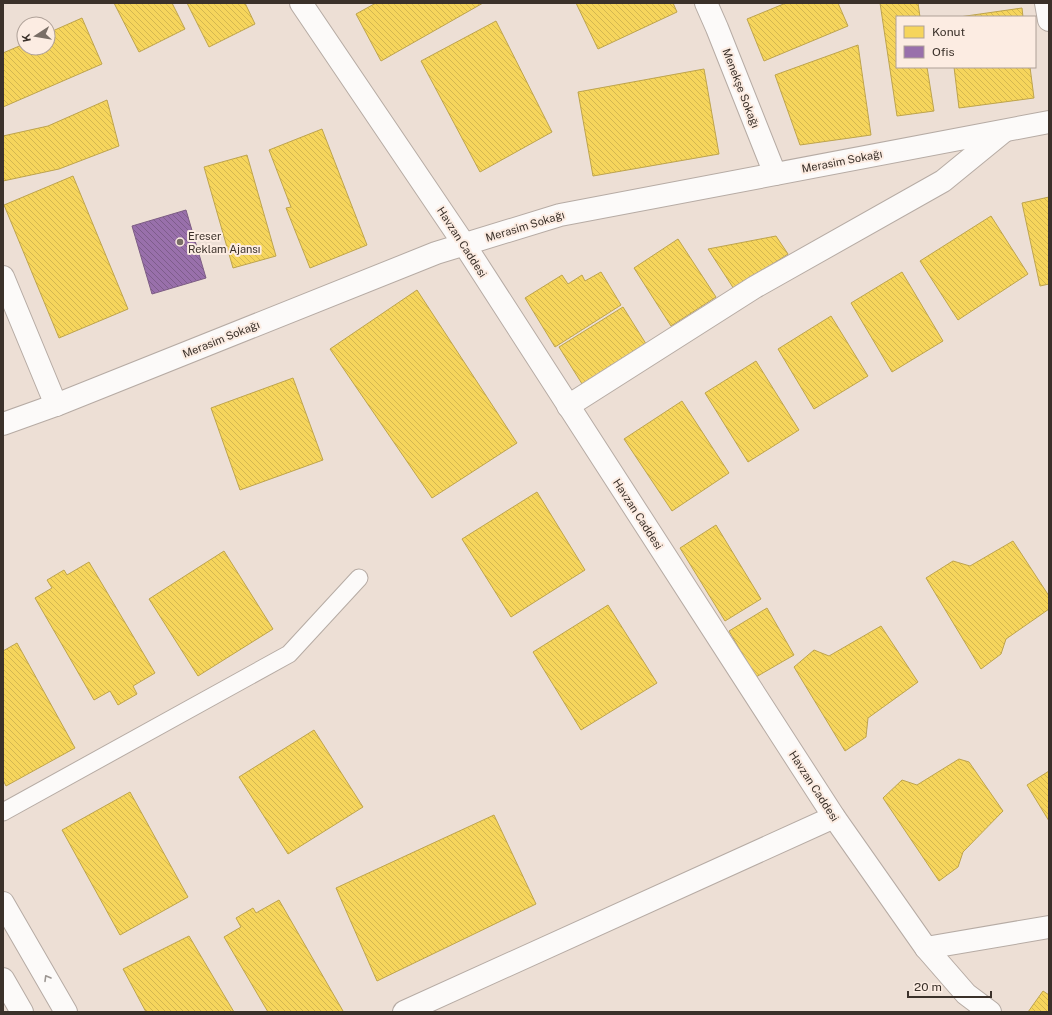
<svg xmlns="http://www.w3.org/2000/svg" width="1052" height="1015" font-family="'Public Sans',sans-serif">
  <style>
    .homes { fill: url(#homes-back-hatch); stroke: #bea44d }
    .offices { fill: url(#offices-back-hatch); stroke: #7d5d84 }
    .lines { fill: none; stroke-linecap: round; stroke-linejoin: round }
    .service-casing { stroke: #b6aba4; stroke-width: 19 }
    .minor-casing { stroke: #b6aba4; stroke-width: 24 }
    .tertiary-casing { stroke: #b6aba4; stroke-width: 24 }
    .secondary-casing { stroke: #b6aba4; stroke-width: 24 }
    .service { stroke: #fcfaf9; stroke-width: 17 }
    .minor { stroke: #fcfaf9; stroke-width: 22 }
    .tertiary { stroke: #fcfaf9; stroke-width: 22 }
    .secondary { stroke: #fcfaf9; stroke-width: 22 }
    .oneway { stroke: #9c9692 }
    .poi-dot { fill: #796e66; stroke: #fcece2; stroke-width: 1.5 }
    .labels { text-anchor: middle; stroke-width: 4; stroke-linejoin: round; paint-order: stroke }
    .street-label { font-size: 11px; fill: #3b312a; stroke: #fcece2 }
    .poi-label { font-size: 11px; fill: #3b312a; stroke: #fcece2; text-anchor: start }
  </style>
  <defs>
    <pattern id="homes-back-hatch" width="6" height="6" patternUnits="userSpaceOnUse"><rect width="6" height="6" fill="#f6d55c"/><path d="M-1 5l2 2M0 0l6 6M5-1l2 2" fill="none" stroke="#d4b750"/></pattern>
    <pattern id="offices-back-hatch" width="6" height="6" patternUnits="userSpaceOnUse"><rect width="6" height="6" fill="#9970ab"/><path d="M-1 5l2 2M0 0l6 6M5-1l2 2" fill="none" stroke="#7e5d8b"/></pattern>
  </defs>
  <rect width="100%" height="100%" fill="#eddfd5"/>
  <g class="homes">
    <path d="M114 3H172L185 29 139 52Z"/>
    <path d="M187 3H245L255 24 209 47Z"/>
    <path d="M376 3H483L381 61 356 14Z"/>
    <path d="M576 3H673L677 12 598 49Z"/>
    <path d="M786 3H838L848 26 764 61 747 19Z"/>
    <path d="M880 3H918L920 17H897V67H927L934 111 897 116Z"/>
    <path d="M1022 8 1023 17H959Z"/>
    <path d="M82 18 102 64 3 107V53L24 44V48H48V33Z"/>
    <path d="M496 21 552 132 480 172 421 61Z"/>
    <path d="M858 45 871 135 800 145 775 75Z"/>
    <path d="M954 67H1030L1034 98 959 108Z"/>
    <path d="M704 69 719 154 593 176 578 92Z"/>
    <path d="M107 100 119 146 59 169 3 181V136L48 126Z"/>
    <path d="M322 129 367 245 310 268 286 208 291 207 269 150Z"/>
    <path d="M247 155 276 256 233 268 204 167Z"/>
    <path d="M73 176 128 309 59 338 4 205Z"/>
    <path d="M1049 197V284L1040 286 1022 203Z"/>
    <path d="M991 216 1028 274 958 320 920 261Z"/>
    <path d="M776 236 788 254 734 289 708 249Z"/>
    <path d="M678 239 716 297 671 326 634 268Z"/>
    <path d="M601 272 621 305 555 347 525 298 562 275 568 284 582 275 585 281Z"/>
    <path d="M902 272 943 341 892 372 851 303Z"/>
    <path d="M417 290 517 443 432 498 330 349Z"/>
    <path d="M623 307 648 347 584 387 559 347Z"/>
    <path d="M831 316 868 376 814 409 778 349Z"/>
    <path d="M756 361 799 430 748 462 705 393Z"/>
    <path d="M293 378 323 460 240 490 211 408Z"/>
    <path d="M682 401 729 473 672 511 624 439Z"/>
    <path d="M537 492 585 570 511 617 462 539Z"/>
    <path d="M716 525 761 599 725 621 680 548Z"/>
    <path d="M1013 541 1049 596V609L1006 639 1001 654 981 669 926 578 953 561 970 566Z"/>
    <path d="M224 551 273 629 198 676 149 599Z"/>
    <path d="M89 562 155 673 133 686 137 694 118 705 110 691 94 700 35 598 52 588 47 580 64 570 67 575Z"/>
    <path d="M608 605 657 683 581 730 533 652Z"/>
    <path d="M767 608 794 655 756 677 729 631Z"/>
    <path d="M881 626 918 682 868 718 866 737 845 751 794 667 814 650 829 656Z"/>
    <path d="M17 643 75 748 6 786 3 780V651Z"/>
    <path d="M314 730 363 807 288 854 239 777Z"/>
    <path d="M959 759 969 762 1003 811 963 852 958 867 939 881 883 798 902 780 917 785Z"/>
    <path d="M1049 771V821L1027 785Z"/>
    <path d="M130 792 188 897 120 935 62 830Z"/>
    <path d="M494 815 536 904 377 981 336 888Z"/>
    <path d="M279 900 343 1011 342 1012H268L224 937 241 927 236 918 253 908 256 913Z"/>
    <path d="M189 936 234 1012H146L123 969Z"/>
    <path d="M1043 991 1049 995V1012H1028Z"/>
  </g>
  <path class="offices" d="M186 210 206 278 152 294 132 226Z"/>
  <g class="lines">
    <defs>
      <path id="service" d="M3 812 289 654 359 578"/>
      <g id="minor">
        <path d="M706 3 717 28 775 174"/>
        <path d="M1046 3 1049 20"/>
        <path d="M3 277 56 405"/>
        <path d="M568 406 755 287 943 181 1003 132"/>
        <path d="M3 424 56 405 436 253 560 215 1049 122"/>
        <path d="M926 948 1049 927"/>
        <path d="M404 1012 834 817"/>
      </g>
      <path id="tertiary" d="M301 3 464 244 834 817 926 948 966 994 990 1012"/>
      <g id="secondary">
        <path d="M3 903 66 1012"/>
        <path d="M3 979 22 1012"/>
      </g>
    </defs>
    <use href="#service" class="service-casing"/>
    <use href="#minor" class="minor-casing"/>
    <use href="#tertiary" class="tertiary-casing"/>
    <use href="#secondary" class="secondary-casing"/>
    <use href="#service" class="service"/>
    <use href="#minor" class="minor"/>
    <use href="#tertiary" class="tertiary"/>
    <use href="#secondary" class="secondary"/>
  </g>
  <defs><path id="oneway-chevron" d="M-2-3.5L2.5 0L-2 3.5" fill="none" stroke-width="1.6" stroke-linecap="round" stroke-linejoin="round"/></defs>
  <use class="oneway" href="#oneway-chevron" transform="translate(47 978) rotate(-120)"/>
  <circle class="poi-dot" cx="180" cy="242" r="4"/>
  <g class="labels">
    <g class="street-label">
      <text transform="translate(741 88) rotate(69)" y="4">Menekşe Sokağı</text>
      <text transform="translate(842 161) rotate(-11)" y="4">Merasim Sokağı</text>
      <text transform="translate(525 226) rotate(-17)" y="4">Merasim Sokağı</text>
      <text transform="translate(462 242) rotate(57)" y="4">Havzan Caddesi</text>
      <text transform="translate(221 339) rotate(-22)" y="4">Merasim Sokağı</text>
      <text transform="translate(638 514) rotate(57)" y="4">Havzan Caddesi</text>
      <text transform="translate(814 786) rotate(57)" y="4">Havzan Caddesi</text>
    </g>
    <g class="poi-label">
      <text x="188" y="240">Ereser<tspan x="188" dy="13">Reklam Ajansı</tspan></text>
    </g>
  </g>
  <rect width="1052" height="1015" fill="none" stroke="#3b312a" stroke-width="8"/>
  <rect x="896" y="16" width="140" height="52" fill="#fcece2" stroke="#afa198"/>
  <rect x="904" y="26" width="20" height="12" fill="#f6d55c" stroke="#afa198"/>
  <text x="932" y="36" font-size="12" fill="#3b312a">Konut</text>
  <rect x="904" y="46" width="20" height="12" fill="#9970ab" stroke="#afa198"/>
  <text x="932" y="56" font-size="12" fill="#3b312a">Ofis</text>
  <g transform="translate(36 36) rotate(258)"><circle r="19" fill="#fcece2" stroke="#afa198"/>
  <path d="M0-3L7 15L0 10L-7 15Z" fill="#796e66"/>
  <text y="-6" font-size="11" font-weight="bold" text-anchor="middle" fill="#3b312a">K</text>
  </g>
  <path d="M908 991v6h83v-6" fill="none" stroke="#3b312a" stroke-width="2"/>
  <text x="914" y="991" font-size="12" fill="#3b312a" stroke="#fcece2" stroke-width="3" paint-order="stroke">20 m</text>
</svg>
